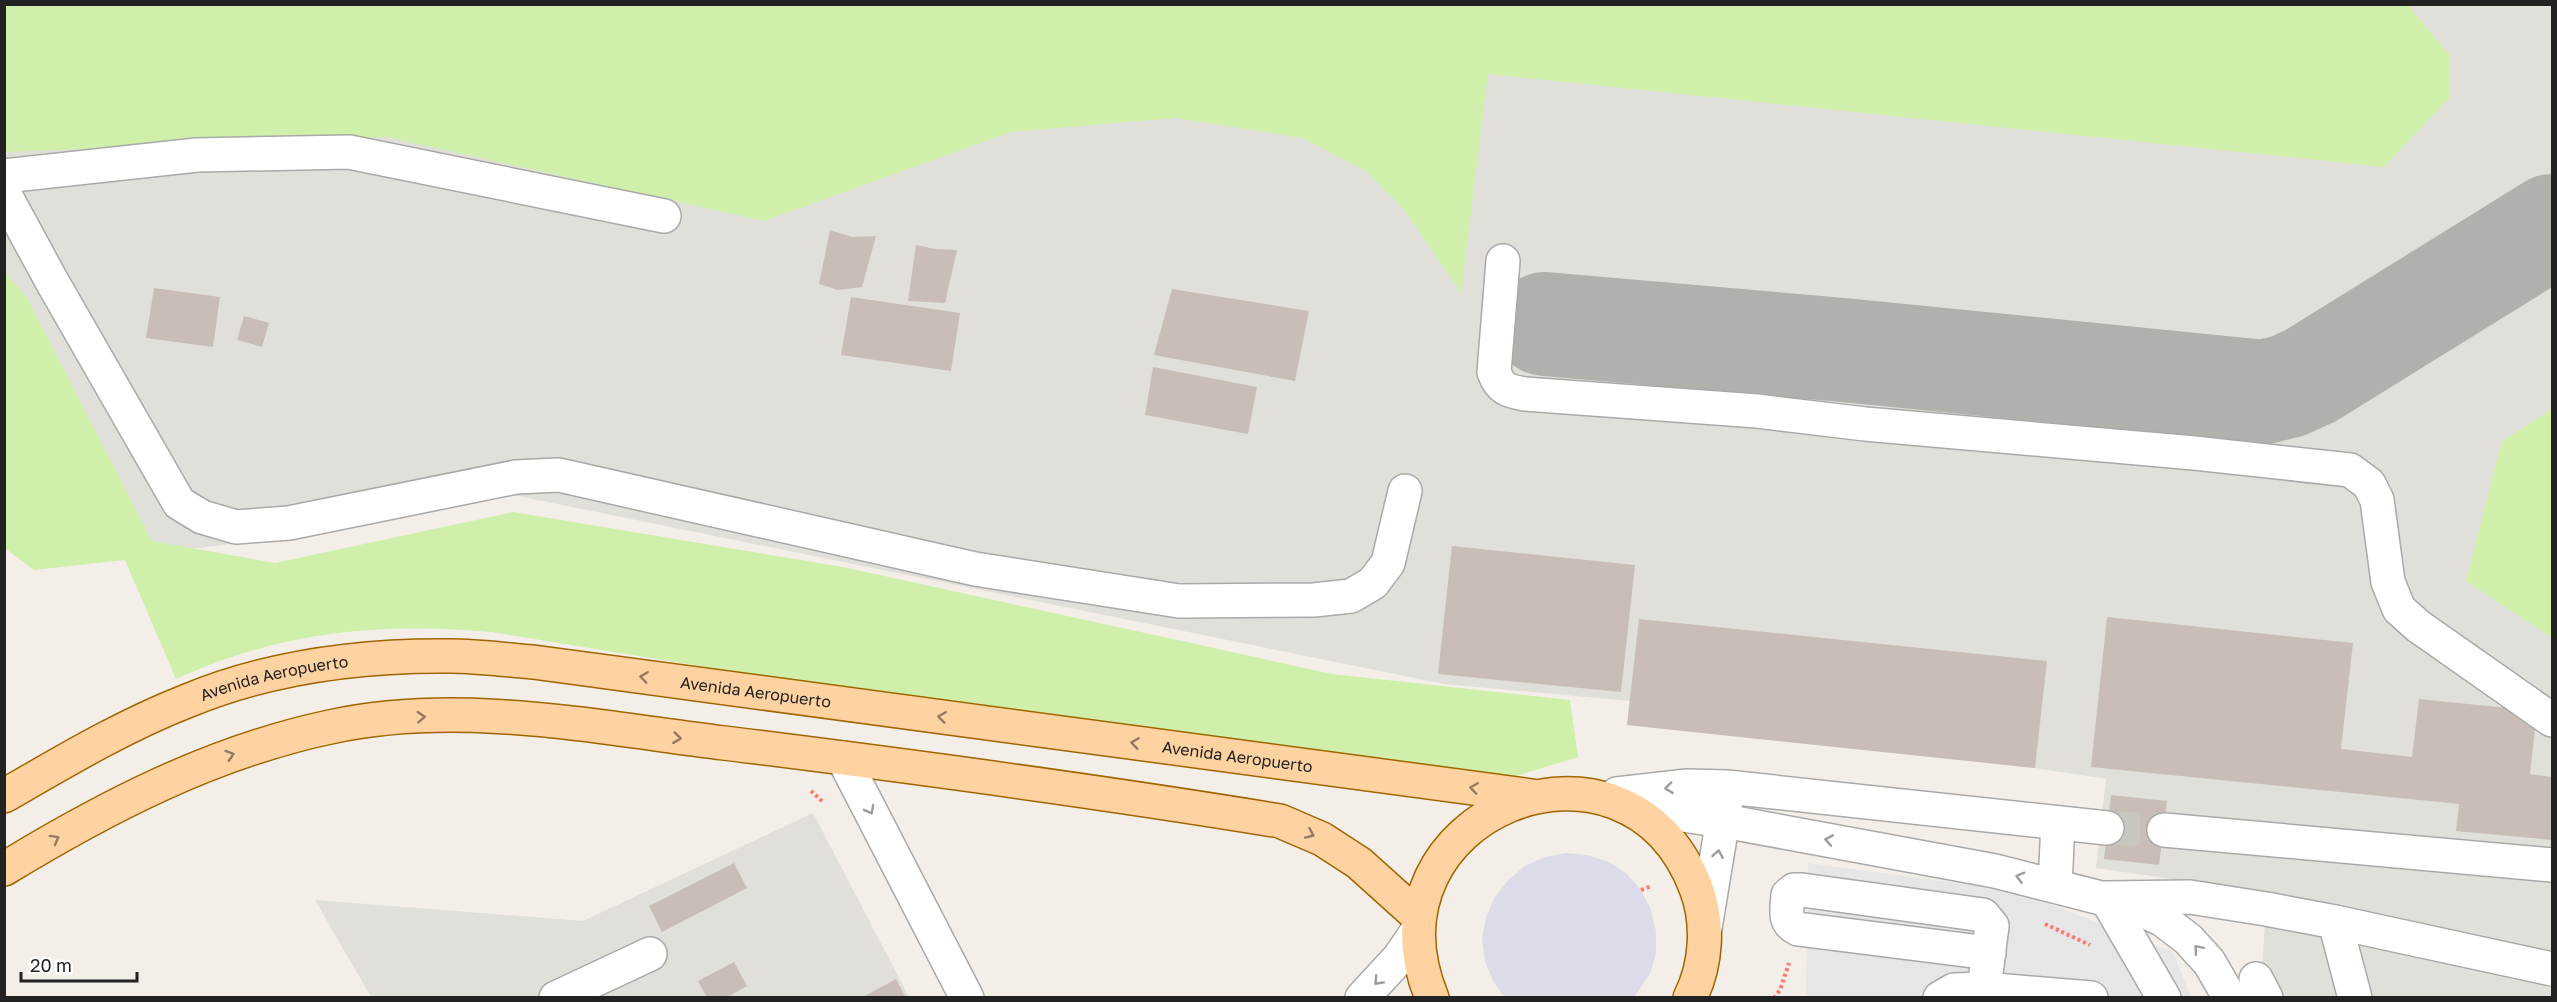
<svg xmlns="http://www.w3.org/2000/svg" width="2557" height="1002" font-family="'Golos Text',sans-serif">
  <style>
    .airport { fill: #e1dfd9 }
    .grass { fill: #cfefab }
    .parking { fill: #e6e6e6 }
    .plaza { fill: #dcdce9 }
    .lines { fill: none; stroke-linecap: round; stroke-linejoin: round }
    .taxiway { stroke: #b2b0ac; stroke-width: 104 }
    .building { fill: #c8beb7 }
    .minor-tunnel { stroke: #c9c6c0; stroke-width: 33; stroke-dasharray: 33 16; stroke-linecap: butt }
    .minor-casing { stroke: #a9a9a9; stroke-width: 36 }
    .major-casing { stroke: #a06500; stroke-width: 36 }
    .path { stroke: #ff776d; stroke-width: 4; stroke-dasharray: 3 3; stroke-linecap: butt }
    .minor { stroke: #fff; stroke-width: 33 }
    .major { stroke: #ffd3a1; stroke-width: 33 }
    .oneway { stroke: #907a62 }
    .oneway2 { stroke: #9c9c9c }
    .labels { text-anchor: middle; stroke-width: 4.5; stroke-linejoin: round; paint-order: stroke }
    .street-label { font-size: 16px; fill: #222; stroke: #fff }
  </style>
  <rect width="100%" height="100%" fill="#f3efe8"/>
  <g class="airport">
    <path d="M4 5H2552V997H2275L2262 970 2267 893 2096 868 2106 779 2035 768 1627 725 1630 701 1444 684 513 495 298 535 34 570 5 548Z"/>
    <path d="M813 813 909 997H371L315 900 583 921Z"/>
  </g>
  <g class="grass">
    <path d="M2407 4 2450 56 2449 98 2384 167 1488 74 1461 293 1405 211 1366 171 1302 138 1176 118 1011 132 764 221 386 137 5 152 4 5Z"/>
    <path d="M4 272 26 296 152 541 275 563 514 512 843 567 1332 674 1570 700 1578 757 1490 784 1393 779 491 632C404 624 315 628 232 657 213 663 194 671 176 679L125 560 34 570 5 548Z"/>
    <path d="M2552 409V638L2466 581 2502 441Z"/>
  </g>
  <path class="parking" d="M1808 863 2016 891 2173 952 2191 997 1806 998Z"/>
  <path class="plaza" d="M1566 853 1588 855 1609 862 1627 874 1641 890 1651 910 1656 931V953L1650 974 1634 997H1504L1493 981 1485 961 1482 939 1486 917 1495 897 1508 880 1525 866 1545 857Z"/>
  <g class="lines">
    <path class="taxiway" d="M1545 324 1843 350 2264 392 2288 386 2310 376 2552 226"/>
  </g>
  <g class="building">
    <path d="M830 230 852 237 876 236 862 287 838 290 819 284Z"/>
    <path d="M916 245 935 249 957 250 945 303 908 301Z"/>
    <path d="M154 288 220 297 213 347 146 338Z"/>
    <path d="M1172 289 1309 311 1295 381 1154 355Z"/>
    <path d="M851 297 960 313 951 371 841 355Z"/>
    <path d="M244 316 269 323 262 347 237 340Z"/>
    <path d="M1153 367 1257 387 1248 434 1145 415Z"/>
    <path d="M1452 546 1635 565 1621 692 1438 674Z"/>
    <path d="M2107 617 2353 643 2341 749 2412 757 2419 699 2537 711 2530 774 2552 777V840L2456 831 2459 804 2091 767Z"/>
    <path d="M1639 619 2047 661 2035 768 1627 725Z"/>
    <path d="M2111 795 2167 801 2159 865 2104 859Z"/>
    <path d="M734 863 747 888 662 932 649 906Z"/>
    <path d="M734 962 747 986 726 998H707L698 981Z"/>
    <path d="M896 979 906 998H861Z"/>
  </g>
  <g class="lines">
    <path class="minor-tunnel" d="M2107 828 2164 830"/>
    <defs>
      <g id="minor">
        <path d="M4 176 197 155 349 152 664 216"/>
        <path d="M4 193 50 278 179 503 202 517 236 527 289 523 516 477 559 475 975 569 1179 601 1314 600 1351 596 1373 583 1388 563 1405 491"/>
        <path d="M1503 261 1494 372C1500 389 1508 391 1525 394L1757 411 1865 424 2194 453 2350 470 2369 484 2377 500 2388 582 2399 609 2418 626 2552 720"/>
        <path d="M843 758 967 998"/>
        <path d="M1617 794 1687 786 1727 787 2107 828"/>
        <path d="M1626 807 1724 821 1995 871 2136 907 2163 920 2188 939 2209 962 2230 998"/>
        <path d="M2164 830 2552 865"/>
        <path d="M2055 886 2058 823"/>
        <path d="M2335 922 2355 998"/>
        <path d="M1705 928 1726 801"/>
        <path d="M2256 979 2266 998"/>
        <path d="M1984 989 1992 926 1983 915 1802 890H1794L1788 895C1787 910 1783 922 1798 929L1989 953"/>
        <path d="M556 998 650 954"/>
        <path d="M1362 998 1399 958 1418 930"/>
        <path d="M1940 998 1954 990 1984 989 2091 998"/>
        <path d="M2164 998 2106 898 2190 897 2266 909 2335 922 2552 969"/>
      </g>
      <g id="major">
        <path id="s1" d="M4 796C63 762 123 726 187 701 269 667 362 655 451 656 478 656 506 660 533 662L1532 796"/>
        <path d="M4 869C106 807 212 752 330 727 460 699 594 727 724 743 910 766 1096 791 1280 821L1322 839 1359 863 1419 917"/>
        <path d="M1432 998C1356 814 1626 705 1696 888 1709 922 1707 964 1690 998"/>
      </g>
    </defs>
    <use href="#minor" class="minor-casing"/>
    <use href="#major" class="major-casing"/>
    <g class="path">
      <path d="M811 791 823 802"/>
      <path d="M1641 890 1652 886"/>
      <path d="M2045 924 2090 945"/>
      <path d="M1774 998 1780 990 1789 963"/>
    </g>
    <use href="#minor" class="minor"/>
    <use href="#major" class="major"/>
  </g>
  <defs><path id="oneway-chevron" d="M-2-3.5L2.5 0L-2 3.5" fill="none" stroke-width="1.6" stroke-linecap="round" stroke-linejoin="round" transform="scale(1.5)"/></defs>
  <g class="oneway">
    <use href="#oneway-chevron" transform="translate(644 677) rotate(-172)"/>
    <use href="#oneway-chevron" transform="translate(421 717) rotate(-3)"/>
    <use href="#oneway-chevron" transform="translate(942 717) rotate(-172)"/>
    <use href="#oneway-chevron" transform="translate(677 738) rotate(7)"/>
    <use href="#oneway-chevron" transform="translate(1135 743) rotate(-172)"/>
    <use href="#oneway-chevron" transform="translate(230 755) rotate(-18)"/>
    <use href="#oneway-chevron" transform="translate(1474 788) rotate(-172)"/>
    <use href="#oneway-chevron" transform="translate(1310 834) rotate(24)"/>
    <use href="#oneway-chevron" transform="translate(55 839) rotate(-29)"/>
  </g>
  <g class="oneway2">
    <use href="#oneway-chevron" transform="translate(1669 788) rotate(173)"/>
    <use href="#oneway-chevron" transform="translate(870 810) rotate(62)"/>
    <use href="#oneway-chevron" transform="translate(1829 840) rotate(-170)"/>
    <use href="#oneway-chevron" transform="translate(1718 854) rotate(-80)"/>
    <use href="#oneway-chevron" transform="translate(2020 877) rotate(-166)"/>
    <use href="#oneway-chevron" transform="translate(2198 949) rotate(-131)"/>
    <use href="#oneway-chevron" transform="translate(1378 981) rotate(133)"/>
  </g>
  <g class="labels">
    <g class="street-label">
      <text dy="6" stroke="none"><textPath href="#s1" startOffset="297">Avenida Aeropuerto</textPath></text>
      <text dy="6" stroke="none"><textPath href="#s1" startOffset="783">Avenida Aeropuerto</textPath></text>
      <text dy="6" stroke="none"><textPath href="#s1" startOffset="1269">Avenida Aeropuerto</textPath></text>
    </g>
  </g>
  <rect width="2557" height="1002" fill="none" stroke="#222222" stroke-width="12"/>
  <path d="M21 972v9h116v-9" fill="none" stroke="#222222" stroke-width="3"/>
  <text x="30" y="972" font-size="18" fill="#222222" stroke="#ffffff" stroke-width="4.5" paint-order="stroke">20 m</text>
</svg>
